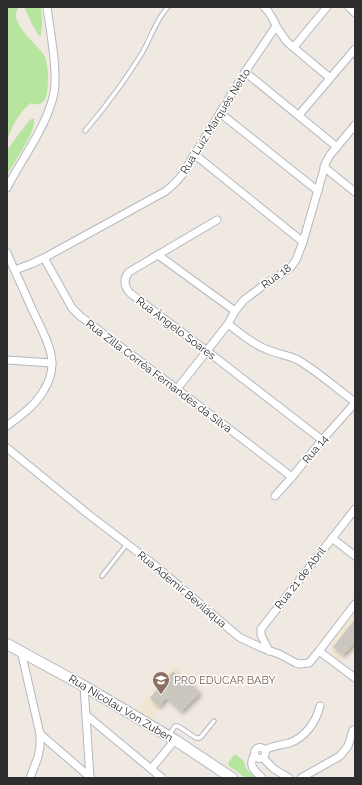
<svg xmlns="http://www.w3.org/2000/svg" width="362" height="785" font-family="Raleway,sans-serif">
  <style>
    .education { fill: #f0e6d1 }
    .green { fill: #b6e59e }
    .building { fill: #cbc7bf; filter: url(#shadow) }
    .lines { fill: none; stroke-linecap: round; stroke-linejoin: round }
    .lane-casing { stroke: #b4b7c1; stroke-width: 5.5 }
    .street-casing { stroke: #b4b7c1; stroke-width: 9 }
    .secondary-casing { stroke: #b4b7c1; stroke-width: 12 }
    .lane { stroke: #fff; stroke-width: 3.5 }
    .street { stroke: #fff; stroke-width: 7 }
    .secondary { stroke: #fff; stroke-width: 10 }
    .labels { text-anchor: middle; stroke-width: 3; stroke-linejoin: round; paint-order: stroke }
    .street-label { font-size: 11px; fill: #2e2e2e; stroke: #fff }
    .education-label { font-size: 11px; fill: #785e54; stroke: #fff; text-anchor: start }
  </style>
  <defs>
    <filter id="shadow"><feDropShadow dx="2.5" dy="2.5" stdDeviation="2" flood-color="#0004"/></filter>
  </defs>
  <rect width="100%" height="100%" fill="#efe9e1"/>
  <g class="education">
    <path d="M355 610V647L339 660 332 655V646L333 638Z"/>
    <path d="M174 666 187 678 150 720 135 711Z"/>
  </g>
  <g class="green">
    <path d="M7 7H19C6 21 37 44 44 55 49 63 51 101 40 104 37 105 34 104 31 103 22 110 17 118 12 128 10 132 9 136 7 140Z"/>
    <path d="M24 7H41L42 21 41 36H39L33 26Z"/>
    <path d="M31 119H34C37 130 13 164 7 175V150L27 123Z"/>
    <path d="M235 754 243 760 246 768 255 778H246L229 766 228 763Z"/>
  </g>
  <g class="building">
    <path d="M355 619V642L343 655 333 647Z"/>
    <path d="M173 671 186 683 188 681 200 693 181 712 166 698 159 707 150 698Z"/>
  </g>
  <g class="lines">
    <defs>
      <g id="lane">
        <path d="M85 131C106 106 125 81 142 53 151 38 156 19 168 7"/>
        <path d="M102 576 127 544"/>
        <path d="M169 735 175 726H178L196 738H199L201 737 214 721"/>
      </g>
      <g id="street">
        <path d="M264 7 268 11 274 21 276 26 287 42 330 78"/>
        <path d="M349 7 355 13"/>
        <path d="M294 47 327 7"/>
        <path d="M245 72 337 147"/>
        <path d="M220 113 318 191"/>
        <path d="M299 115 355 49"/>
        <path d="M194 154 303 242"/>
        <path d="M324 167 355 192"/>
        <path d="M7 188 10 182C25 155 48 123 54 93 58 70 50 31 47 7"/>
        <path d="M217 220 129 272C123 279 124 286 130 293L207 351 322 440"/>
        <path d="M7 253C15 272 24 290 32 309 39 324 52 347 52 363 52 372 49 382 44 390 36 405 20 416 7 426"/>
        <path d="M158 255 235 311"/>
        <path d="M44 258 72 308 80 316 177 389 292 477"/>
        <path d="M15 270 31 264 44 258 166 191 175 183 182 175 245 72 276 26"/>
        <path d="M228 324C240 333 252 344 266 349 277 354 288 355 298 360 317 371 337 389 355 402"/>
        <path d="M7 360 52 363"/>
        <path d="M177 389 228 324 235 311 244 300 264 285 283 273 291 267 296 260 303 242 326 162 330 155 355 125"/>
        <path d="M7 448 88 514 152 563 239 637 262 648 279 654 296 663 300 664 309 663 319 651 355 604"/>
        <path d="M275 496 292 477 322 440 355 403"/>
        <path d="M332 538 355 556"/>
        <path d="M21 651 40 734V747L38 757 30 778"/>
        <path d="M269 651 261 635V629L355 509"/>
        <path d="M319 651 355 678"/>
        <path d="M84 686 90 778"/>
        <path d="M86 715 162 778"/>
        <path d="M40 734 91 778"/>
        <circle cx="260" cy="753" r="5.5"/>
        <path d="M265 750C272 746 281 745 289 743 305 738 316 722 320 706"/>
        <path d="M255 755C247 765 255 771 262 778"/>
        <path d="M263 758 274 769 289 778"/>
        <path d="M151 769 175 740"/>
        <path d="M301 778 340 756 348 746 353 730"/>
      </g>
      <path id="secondary" d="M7 644 84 686 175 740 232 778"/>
    </defs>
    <use href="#lane" class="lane-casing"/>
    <use href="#street" class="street-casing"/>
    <use href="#secondary" class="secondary-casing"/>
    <use href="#lane" class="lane"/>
    <use href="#street" class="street"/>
    <use href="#secondary" class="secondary"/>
  </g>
  <defs>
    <symbol id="school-pin" viewBox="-11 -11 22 30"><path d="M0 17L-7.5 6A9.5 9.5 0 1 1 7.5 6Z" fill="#8d6e63" stroke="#fff"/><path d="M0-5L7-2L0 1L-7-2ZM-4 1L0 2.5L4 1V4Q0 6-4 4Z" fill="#fff"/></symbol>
  </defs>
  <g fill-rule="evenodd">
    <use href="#school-pin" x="151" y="670" width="20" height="27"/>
  </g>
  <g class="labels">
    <g class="street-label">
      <text transform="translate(215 121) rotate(-58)" y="4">Rua Luiz Marquês Netto</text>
      <text transform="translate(276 276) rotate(-36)" y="4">Rua 18</text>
      <text transform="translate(176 328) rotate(37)" y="4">Rua Ângelo Soares</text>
      <text transform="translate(159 376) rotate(37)" y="4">Rua Zilla Corrêa Fernandes da Silva</text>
      <text transform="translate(315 449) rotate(-50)" y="4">Rua 14</text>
      <text transform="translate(300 578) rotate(-52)" y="4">Rua 21 de Abril</text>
      <text transform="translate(182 589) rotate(40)" y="4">Rua Ademir Beviláqua</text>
      <text transform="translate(121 708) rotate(31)" y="4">Rua Nicolau Von Zuben</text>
    </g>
    <g class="education-label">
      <text x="174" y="684">PRO EDUCAR BABY</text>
    </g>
  </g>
  <rect width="362" height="785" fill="none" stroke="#2e2e2e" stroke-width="16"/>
</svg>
